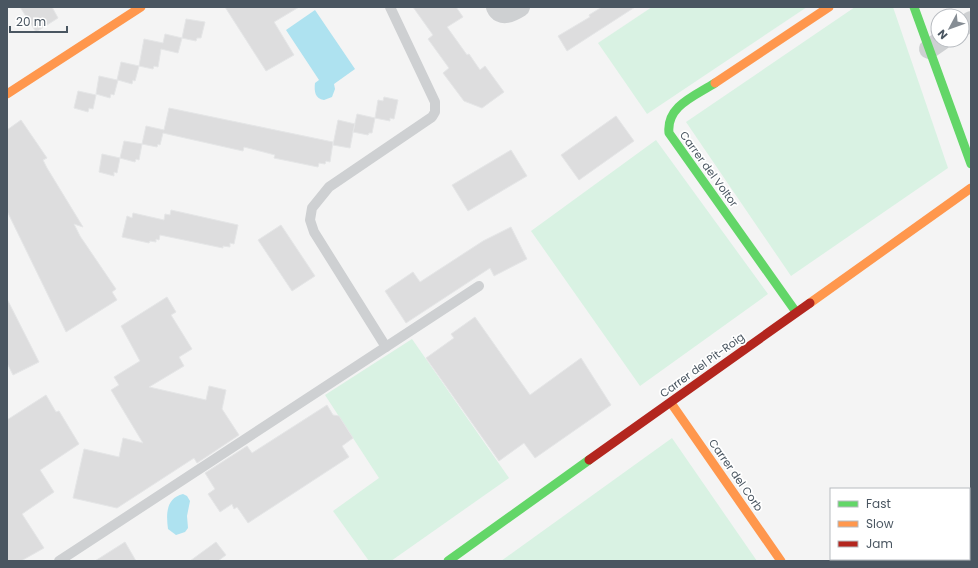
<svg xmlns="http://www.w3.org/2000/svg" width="978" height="568" font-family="Poppins,sans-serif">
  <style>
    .green { fill: #d9f2e3 }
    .water { fill: #aee2f0 }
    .building { fill: #ddddde; stroke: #e5e6e7 }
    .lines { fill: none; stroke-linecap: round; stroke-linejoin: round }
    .lane { stroke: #ced0d2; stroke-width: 10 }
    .street { stroke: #ced0d2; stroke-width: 20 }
    .fast { stroke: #63d668; stroke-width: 9 }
    .slow { stroke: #ff974d; stroke-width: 9 }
    .jam { stroke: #b3261e; stroke-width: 9 }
    .labels { text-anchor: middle; stroke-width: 3.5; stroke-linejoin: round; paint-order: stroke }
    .street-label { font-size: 11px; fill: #4a5661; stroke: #fff }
  </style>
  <rect width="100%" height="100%" fill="#f4f4f4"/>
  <g class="green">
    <path d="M652 7H807L647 114 598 43Z"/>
    <path d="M855 7H893L948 168 791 276 686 122Z"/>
    <path d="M656 140 768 294 640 386 531 231Z"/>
    <path d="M412 339 509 478 391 561H369L333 511 379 478 325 395Z"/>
    <path d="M672 438 757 561H501Z"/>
  </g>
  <g class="water">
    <path d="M315 10 355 69 334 84 335 89 332 97 324 100C315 99 314 91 315 83L319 80 286 30Z"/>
    <path d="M183 494 187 496 190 501 187 516 188 528 185 532 176 535 168 529C166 514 166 498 183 494Z"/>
  </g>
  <g class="building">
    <path d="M20 7H52L58 18 36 32Z"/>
    <path d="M225 7H299L274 22 294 55 266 71Z"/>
    <path d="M413 7H456L463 17 447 27 467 55 469 54 480 70 485 66 504 92 482 108 464 101 443 73 449 68 428 39 433 35Z"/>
    <path d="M602 7H635L567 51 558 36 590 17 589 15Z"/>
    <path d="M186 19 205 22 201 38H197L196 41 182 38 178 53 161 49 158 67 154 66 153 69 139 66 144 39 163 43 165 34 182 38Z"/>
    <path d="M121 62 139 66 135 81 133 80 132 84 118 80 114 95 111 94 110 98 96 94 99 76 117 80Z"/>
    <path d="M78 91 96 95 93 109 89 108 88 112 74 108Z"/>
    <path d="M384 97 398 100 394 119 390 118V121L375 118 378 100 383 101Z"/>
    <path d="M169 108 333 142 330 162 326 161 325 164 319 163 318 167 274 158 275 155 244 147 243 151 163 133 160 145 158 144 157 147 142 144 146 126 164 130Z"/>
    <path d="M357 114 375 118 372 133H369L368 135 353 132 350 148 333 145 338 120 355 124 353 132Z"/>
    <path d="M616 116 634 141 579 180 561 155Z"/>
    <path d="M21 120 47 158 43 160 47 168 83 227 74 224 80 236 116 289 112 292 117 300 66 332 7 211V130Z"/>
    <path d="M124 141 142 144 139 160 136 159 135 162 120 158Z"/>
    <path d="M511 150 527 176 468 211 452 185Z"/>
    <path d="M102 154 120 158 117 173 114 172V176L99 172Z"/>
    <path d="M171 210 238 225 234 244 230 243V247L223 246V248L160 235 159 240 156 239V242L150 241 149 243 122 237 127 216 132 218 133 213 164 220 165 214 170 215Z"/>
    <path d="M281 225 315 276 292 291 258 240Z"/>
    <path d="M511 227 527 259 494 276 490 268 406 323 385 291 413 272 420 282 483 241Z"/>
    <path d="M167 297 176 312 171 315 192 349 179 357 184 366 149 387 206 400 209 386 226 390 222 409 239 435 197 463 194 458 117 508 73 498 84 449 119 457 123 438 143 443 111 390 119 385 114 377 140 361 121 326Z"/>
    <path d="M7 299 39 362 13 375 7 363Z"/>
    <path d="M475 317 530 395 581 358 611 405 535 458 524 443 499 461 426 358 454 338 451 334Z"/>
    <path d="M46 395 56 412 59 411 79 444 40 470 54 492 22 514 44 548 21 561H7V420Z"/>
    <path d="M327 405 333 415 339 416 353 438 342 446 349 457 248 523 237 507 234 509 232 504 220 512 208 494 215 489 205 473 247 446 252 453Z"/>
    <path d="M125 542 136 561H95Z"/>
    <path d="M216 542 226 555 218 561H190Z"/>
  </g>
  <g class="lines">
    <g class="lane">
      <path d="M386 347 314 232 310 220 312 208 329 187 432 117 435 112V102L390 7"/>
      <path d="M59 561 479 286"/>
    </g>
    <g class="street">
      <path d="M496 7C501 18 512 12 520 7"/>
      <path d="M962 27 971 21"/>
      <path d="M929 49 942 40"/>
      <path d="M969 547 971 545"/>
      <path d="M949 561 951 559"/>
    </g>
    <g class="fast">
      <path d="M914 7 971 164"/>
      <path d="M715 83C695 96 666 106 669 133L796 312"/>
      <path d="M448 561 589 460"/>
    </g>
    <g class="slow">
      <path d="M715 83 829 7"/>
      <path d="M7 94 141 7"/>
      <path d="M810 303 971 188"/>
      <path d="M671 403 781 561"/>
    </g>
    <path class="jam" d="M589 460 810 303"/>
  </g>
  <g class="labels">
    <g class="street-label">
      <text transform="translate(709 169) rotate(54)" y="4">Carrer del Voltor</text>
      <text transform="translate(702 365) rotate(-36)" y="4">Carrer del Pit-Roig</text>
      <text transform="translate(736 475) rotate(55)" y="4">Carrer del Corb</text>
    </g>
  </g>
  <rect width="978" height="568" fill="none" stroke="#4a5661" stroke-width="16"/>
  <rect x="830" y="488" width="140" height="72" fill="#ffffff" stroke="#b7bbc0"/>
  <rect x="838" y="501" width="20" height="6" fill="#63d668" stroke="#b7bbc0"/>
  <text x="866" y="508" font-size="12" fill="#4a5661">Fast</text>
  <rect x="838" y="521" width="20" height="6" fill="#ff974d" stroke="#b7bbc0"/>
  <text x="866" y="528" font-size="12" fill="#4a5661">Slow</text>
  <rect x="838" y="541" width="20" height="6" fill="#b3261e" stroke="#b7bbc0"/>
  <text x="866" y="548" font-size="12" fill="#4a5661">Jam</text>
  <g transform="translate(950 28) rotate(229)"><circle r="19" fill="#ffffff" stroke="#b7bbc0"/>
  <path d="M0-3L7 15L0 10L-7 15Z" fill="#868d94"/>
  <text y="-6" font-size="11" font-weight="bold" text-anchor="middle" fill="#4a5661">N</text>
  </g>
  <path d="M10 26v6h57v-6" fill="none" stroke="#4a5661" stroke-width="2"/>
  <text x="16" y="26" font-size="12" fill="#4a5661" stroke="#ffffff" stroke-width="3" paint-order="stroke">20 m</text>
</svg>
